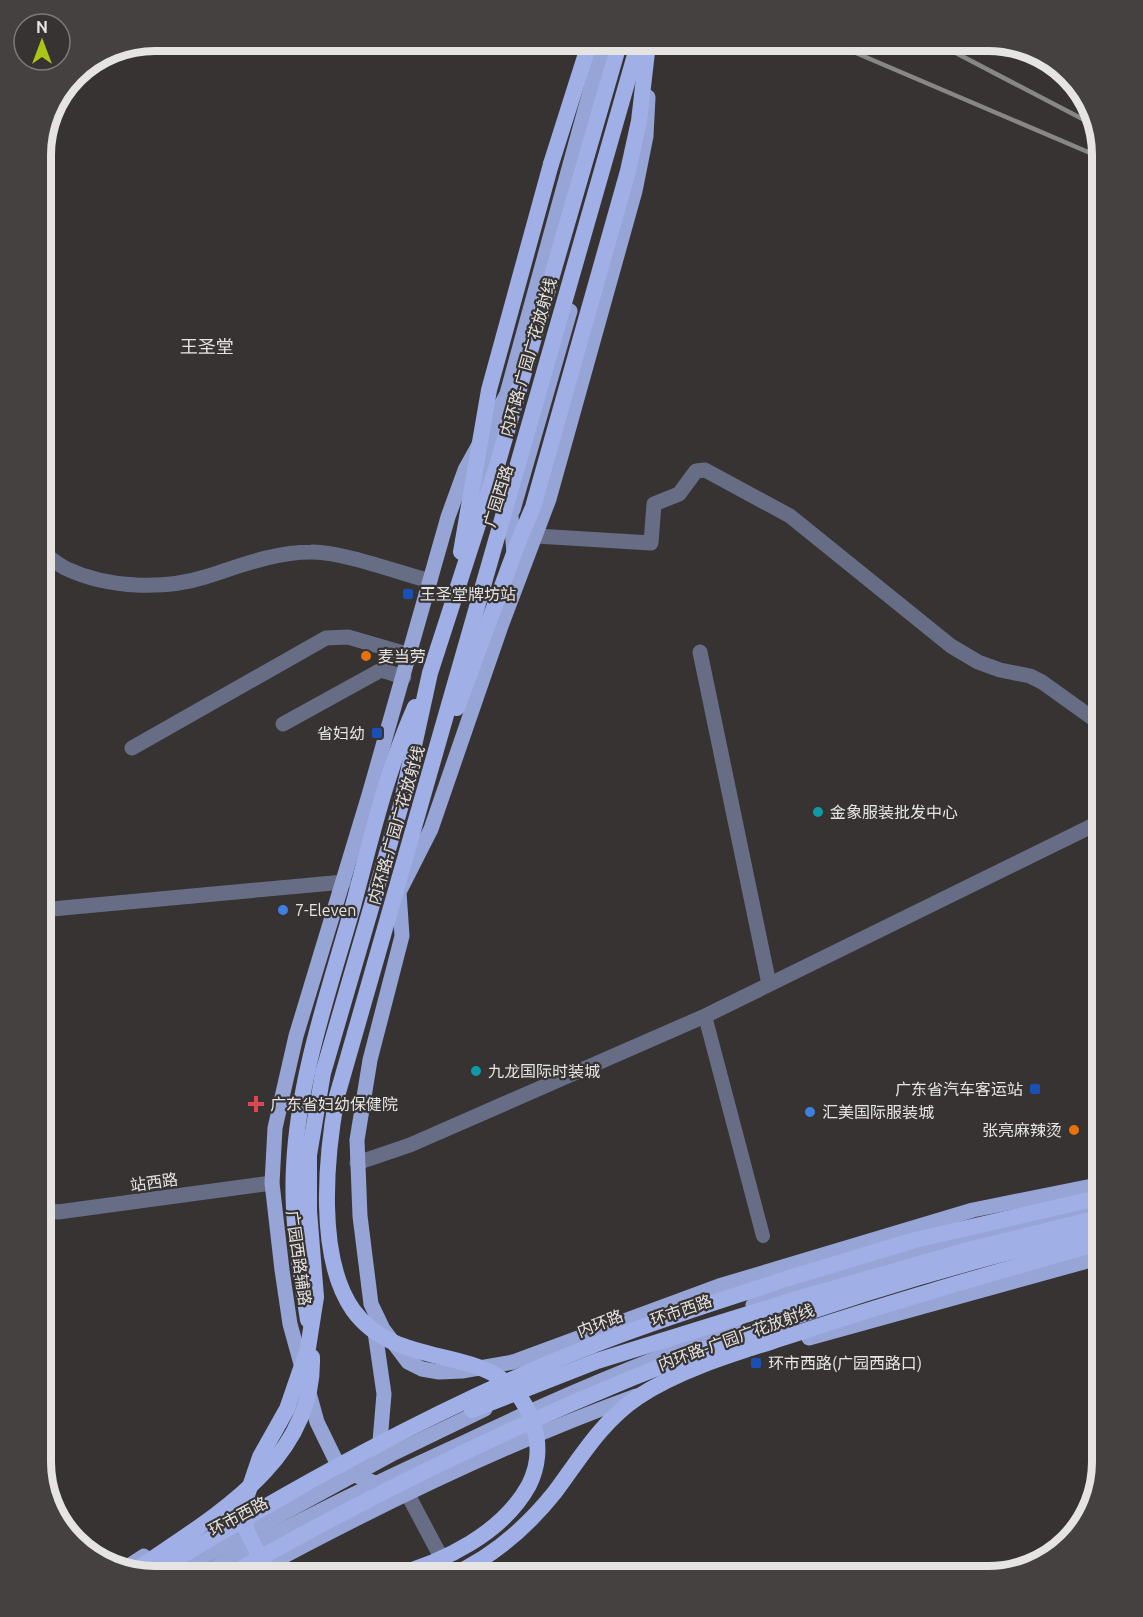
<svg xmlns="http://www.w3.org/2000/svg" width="1143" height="1617" font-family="Ubuntu,'Noto Sans SC',sans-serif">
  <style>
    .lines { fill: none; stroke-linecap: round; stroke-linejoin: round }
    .pedestrian { stroke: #666d85; stroke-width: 14 }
    .minor { stroke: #666d85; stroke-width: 15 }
    .primary { stroke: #97a4d6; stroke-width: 15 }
    .trunk { stroke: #a0afe6; stroke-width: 16 }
    .rail { stroke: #898786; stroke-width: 4.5 }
    .trunk-bridge { stroke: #a0afe6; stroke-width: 16 }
    .transit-dot { fill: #1a4fb4; stroke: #363332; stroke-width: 2 }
    .food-dot { fill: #e8710a; stroke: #363332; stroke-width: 2 }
    .culture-dot { fill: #0f9aa8; stroke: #363332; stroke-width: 2 }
    .shop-dot { fill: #3f7fe0; stroke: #363332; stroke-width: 2 }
    .health-dot { fill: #e0444e; stroke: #363332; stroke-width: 2 }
    .labels { text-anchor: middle; stroke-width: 4.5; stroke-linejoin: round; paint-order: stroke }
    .street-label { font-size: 16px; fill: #e6e4e3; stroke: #363332 }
    .poi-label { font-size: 16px; fill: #e6e4e3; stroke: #363332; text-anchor: start }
    .neighbourhood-label { font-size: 18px; fill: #e6e4e3; stroke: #363332 }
    .rim { fill: none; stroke: #e6e4e3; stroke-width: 8 }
  </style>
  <rect width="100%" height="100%" fill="#363332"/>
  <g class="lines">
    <path class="pedestrian" d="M705 1016 763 1236"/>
    <g class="minor">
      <path d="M536 536 651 543 654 504 679 494 696 471 705 470 790 516 951 646 978 662 1000 670 1030 676 1042 682 1102 725"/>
      <path d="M41 551C49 557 58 565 67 569 108 588 163 590 205 577 240 566 274 552 311 552 340 551 400 573 430 581"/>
      <path d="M700 652 769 984"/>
      <path d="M283 724 381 670 404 677"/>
      <path d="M132 748 326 638 348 637 410 655"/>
      <path d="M41 910 344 882"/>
      <path d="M357 1163 410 1145 705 1016 1102 821"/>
      <path d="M41 1209 58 1212 272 1183"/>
      <path d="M407 1493 451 1576"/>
    </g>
    <g class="primary">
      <path d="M642 64 651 41"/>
      <path d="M648 97 646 136 635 191 549 499 501 626 431 829 399 892 402 936 370 1060 357 1140 360 1216 371 1304 383 1329 408 1362 422 1369 439 1372 462 1371 513 1362 719 1286 973 1210 1102 1184"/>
      <path d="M476 506 604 41"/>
      <path d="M513 510 570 311"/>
      <path d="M511 516 514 554"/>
      <path d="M753 1305 953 1243 1102 1208"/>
      <path d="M374 1325 384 1394 379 1453"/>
      <path d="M809 1338 1102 1257"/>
      <path d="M375 1483 347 1472 337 1463 317 1422 290 1324 282 1270 272 1183 275 1128 296 1036 369 795 448 517 465 470 506 396"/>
      <path d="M124 1569 144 1556"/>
      <path d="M168 1576 394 1453 485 1409"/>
      <path d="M200 1576C285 1526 373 1484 463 1443 553 1400 644 1360 739 1329"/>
      <path d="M247 1576C372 1508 501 1445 636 1396"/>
    </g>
    <g class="trunk">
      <path d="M551 164 590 41"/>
      <path d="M519 540 533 507 628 171 639 121 647 52"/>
      <path d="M789 1278 915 1240 1102 1197"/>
      <path d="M797 1299 968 1250 1102 1217"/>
    </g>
    <g class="rail">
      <path d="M828 41 1102 158"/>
      <path d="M933 41 1094 125"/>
    </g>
    <g class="trunk-bridge">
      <path d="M461 552 489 390 551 164"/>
      <path d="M457 708 519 540"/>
      <path d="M308 1320C300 1269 291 1218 294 1167 298 1078 329 991 353 906 371 839 387 770 415 707"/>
      <path d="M472 1410 597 1361 797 1299"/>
      <path d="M133 1572C209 1519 315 1463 312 1357"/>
      <path d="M148 1576C290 1490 437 1407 591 1346 656 1320 723 1300 789 1278"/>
      <path d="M228 1576C501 1420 795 1298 1102 1230"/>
      <path d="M276 1576 262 1562 246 1529 245 1501 260 1457 287 1409 308 1348 316 1297 309 1211V1155L323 1073 401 805 430 673 496 469 620 41"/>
      <path d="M392 1576C444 1562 503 1533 529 1485 538 1467 540 1446 534 1427 507 1333 404 1380 353 1310 316 1257 326 1156 337 1096L639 41"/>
      <path d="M450 1576C491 1558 527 1527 555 1492 581 1457 601 1422 638 1397 682 1368 739 1352 789 1336 893 1301 997 1272 1102 1242"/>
    </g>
  </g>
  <g class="transit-dot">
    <rect x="402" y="588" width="12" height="12" rx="3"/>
    <rect x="371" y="727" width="12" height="12" rx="3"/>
    <rect x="1029" y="1083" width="12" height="12" rx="3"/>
    <rect x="750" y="1357" width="12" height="12" rx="3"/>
  </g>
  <g class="food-dot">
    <circle cx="366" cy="656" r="6"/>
    <circle cx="1074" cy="1130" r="6"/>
  </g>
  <g class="culture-dot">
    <circle cx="818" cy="812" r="6"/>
    <circle cx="476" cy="1071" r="6"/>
  </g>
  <g class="shop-dot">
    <circle cx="283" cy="910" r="6"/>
    <circle cx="810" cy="1112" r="6"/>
  </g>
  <path class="health-dot" d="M253 1095h6v6h6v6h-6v6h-6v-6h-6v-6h6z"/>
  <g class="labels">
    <g class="street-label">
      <text transform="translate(528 357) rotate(-74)" y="6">内环路-广园广花放射线</text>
      <text transform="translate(498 496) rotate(-73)" y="6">广园西路</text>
      <text transform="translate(396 825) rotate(-74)" y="6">内环路-广园广花放射线</text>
      <text transform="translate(154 1182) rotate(-8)" y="6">站西路</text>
      <text transform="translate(299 1258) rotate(82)" y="6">广园西路辅路</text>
      <text transform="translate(681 1310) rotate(-19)" y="6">环市西路</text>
      <text transform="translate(600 1323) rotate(-21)" y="6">内环路</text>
      <text transform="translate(736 1337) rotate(-20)" y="6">内环路-广园广花放射线</text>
      <text transform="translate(238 1516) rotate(-28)" y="6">环市西路</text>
    </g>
    <g class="poi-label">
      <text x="420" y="600">王圣堂牌坊站</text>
      <text x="378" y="662">麦当劳</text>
      <text x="365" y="739" text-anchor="end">省妇幼</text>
      <text x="830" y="818">金象服装批发中心</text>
      <text x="295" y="916">7-Eleven</text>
      <text x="488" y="1077">九龙国际时装城</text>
      <text x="1023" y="1095" text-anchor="end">广东省汽车客运站</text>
      <text x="270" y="1110">广东省妇幼保健院</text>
      <text x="822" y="1118">汇美国际服装城</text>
      <text x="1062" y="1136" text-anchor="end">张亮麻辣烫</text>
      <text x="768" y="1369">环市西路(广园西路口)</text>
    </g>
    <g class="neighbourhood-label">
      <text x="207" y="353">王圣堂</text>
    </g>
  </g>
  <path d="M0 0H1143V1617H0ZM155 51H988A104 104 0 0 1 1092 155V1462A104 104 0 0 1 988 1566H155A104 104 0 0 1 51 1462V155A104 104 0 0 1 155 51Z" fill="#444140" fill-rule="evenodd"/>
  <path class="rim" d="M155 51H988A104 104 0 0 1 1092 155V1462A104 104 0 0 1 988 1566H155A104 104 0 0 1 51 1462V155A104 104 0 0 1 155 51Z"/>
  <g transform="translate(42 42)"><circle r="28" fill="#363332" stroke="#7c7a79" stroke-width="1.5"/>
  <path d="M0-4.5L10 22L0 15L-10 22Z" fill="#abc614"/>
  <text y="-9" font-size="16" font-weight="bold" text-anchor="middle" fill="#e6e4e3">N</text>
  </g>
</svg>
